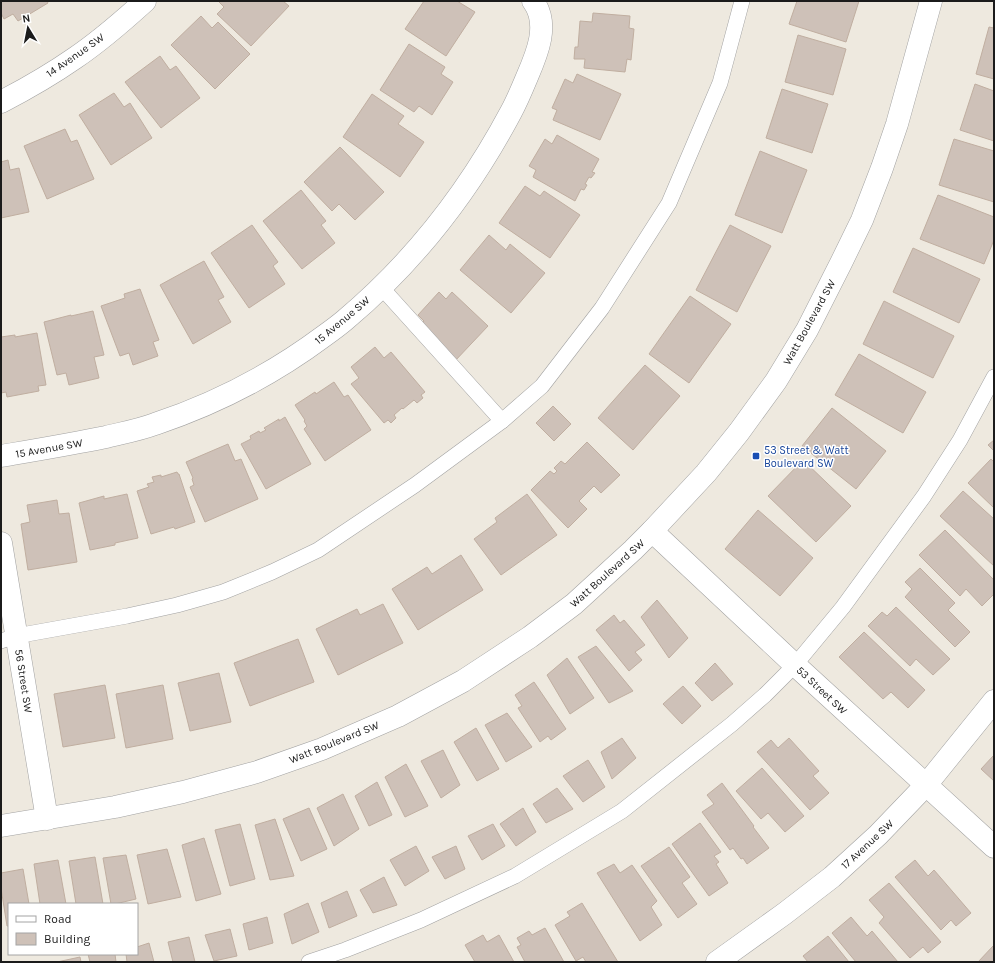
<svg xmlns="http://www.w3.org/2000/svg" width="995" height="963" font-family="Karla,sans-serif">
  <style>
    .building { fill: #cec1b8; stroke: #c0aea0 }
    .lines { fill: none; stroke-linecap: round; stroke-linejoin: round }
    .service-casing { stroke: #a2a2a2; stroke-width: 16 }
    .minor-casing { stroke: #a2a2a2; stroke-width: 23 }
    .tertiary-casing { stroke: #a2a2a2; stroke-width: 23 }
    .service { stroke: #fff; stroke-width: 15 }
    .minor { stroke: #fff; stroke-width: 22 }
    .tertiary { stroke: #fff; stroke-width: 22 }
    .transit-dot { fill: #1a4fb4; stroke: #fff; stroke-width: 1.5 }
    .labels { text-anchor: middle; stroke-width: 3; stroke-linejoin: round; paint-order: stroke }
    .street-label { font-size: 11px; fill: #1b1b1b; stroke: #fff }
    .transit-label { font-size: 11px; fill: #164399; stroke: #fff; text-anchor: start }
  </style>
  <rect width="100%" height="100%" fill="#eee9df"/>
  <g class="building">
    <path d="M1 1H47L48 3 18 21 13 14 4 19 1 13Z"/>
    <path d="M218 1H283L289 6 251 46 217 14 224 7Z"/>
    <path d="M424 1H457L475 12 446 56 405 29Z"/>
    <path d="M797 1H859L846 42 789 24Z"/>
    <path d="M593 13 630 16 629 28 634 29 631 60 627 59 625 72 584 68 585 59H574L575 47H578L580 21 592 22Z"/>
    <path d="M201 16 212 28 218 22 250 54 215 89 171 45Z"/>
    <path d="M989 27 994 28V79L976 74Z"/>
    <path d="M798 35 846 49 833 95 785 82Z"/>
    <path d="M409 44 445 67 441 74 453 82 432 115 419 106 414 112 380 90Z"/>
    <path d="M160 56 170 70 176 66 200 98 161 128 125 82Z"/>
    <path d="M577 74 621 94 600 140 553 120 557 110 552 108 565 79 573 83Z"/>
    <path d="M975 84 994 91V141L960 130Z"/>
    <path d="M782 89 828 104 812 153 766 138Z"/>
    <path d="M114 93 124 107 130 103 152 138 111 165 79 115Z"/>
    <path d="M372 94 404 116 398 124 424 142 400 177 343 137Z"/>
    <path d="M65 129 71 142 77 140 94 179 47 199 24 146Z"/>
    <path d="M557 135 599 159 592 172 595 173 591 178 589 177 585 184 587 185 584 190 581 189 575 201 533 177 536 170 529 166 545 139 552 144Z"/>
    <path d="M954 139 994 151V202L939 185Z"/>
    <path d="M340 147 384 192 355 220 339 204 332 211 304 182Z"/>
    <path d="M760 151 807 170 782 233 735 215Z"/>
    <path d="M8 160 10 170 19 168 29 212 1 218V162Z"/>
    <path d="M525 186 540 196 544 191 580 215 550 258 499 223Z"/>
    <path d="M301 190 326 221 321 225 335 243 302 269 263 221Z"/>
    <path d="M938 195 994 217V240L984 264 920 239Z"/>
    <path d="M252 225 278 262 273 266 285 284 249 308 211 253Z"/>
    <path d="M730 225 771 246 737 312 696 290Z"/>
    <path d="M489 235 506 250 510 244 545 273 511 313 460 270Z"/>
    <path d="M913 248 980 279 959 323 893 292Z"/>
    <path d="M204 261 224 297 218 300 231 322 193 344 160 285Z"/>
    <path d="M140 289 159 340 153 342 158 356 133 365 129 353 120 356 101 306 125 298 124 294Z"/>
    <path d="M439 292 446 299 452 292 488 326 454 362 418 328 424 321 418 315Z"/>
    <path d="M690 296 731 324 689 383 649 354Z"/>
    <path d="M884 301 954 336 933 378 863 344Z"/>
    <path d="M93 311 104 355 94 357 99 378 69 385 66 373 57 375 44 322 71 315V316Z"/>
    <path d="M37 333 46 385 38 386 39 391 7 397 6 392 1 393V337L15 335V337Z"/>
    <path d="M375 347 384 358 391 352 425 392 421 395 423 398 417 403 414 400 403 409 402 408 394 415 396 418 391 423 388 420 384 423 351 384 359 378 351 367Z"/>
    <path d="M859 354 926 392 903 433 835 395Z"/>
    <path d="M645 365 680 396 633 450 598 418Z"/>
    <path d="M334 382 344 397 348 395 371 430 325 461 304 429 307 426 304 421 305 420 295 405 315 392 316 394Z"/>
    <path d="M553 406 571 424 554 441 536 423Z"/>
    <path d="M832 408 886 451 856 489 802 446Z"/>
    <path d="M285 417 311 464 266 489 241 444 251 439 250 436 259 431 260 433 266 430 264 428 279 419V421Z"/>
    <path d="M994 440V451L988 445Z"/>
    <path d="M587 442 620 475 601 493 594 486 579 501 587 509 568 528 531 490 550 471 554 474 557 471 554 468 561 461 565 464Z"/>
    <path d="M228 444 235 461 241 459 258 499 205 522 190 487 194 485 192 479 193 478 186 462Z"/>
    <path d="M991 459 994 462V508L968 483Z"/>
    <path d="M803 460 851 506 816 542 768 496Z"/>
    <path d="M177 472 178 474H179L195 522 175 529 174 527 151 534 137 491 149 487 147 484 154 482 152 477 161 475V477Z"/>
    <path d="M963 491 994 519V566L940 516Z"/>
    <path d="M127 494 138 538 115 543V545L90 550 79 503 104 496V499Z"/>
    <path d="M527 494 557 535 501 575 474 539 497 522 495 518Z"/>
    <path d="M57 500 59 514 69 513 77 562 28 570 21 524 30 522 27 505Z"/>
    <path d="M758 510 813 558 780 596 725 549Z"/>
    <path d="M945 530 994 580V594L982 606 966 589 960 596 919 555Z"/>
    <path d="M461 555 483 590 418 630 392 589 427 567 432 574Z"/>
    <path d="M920 568 955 603 948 610 970 632 955 647 905 597 912 589 905 582Z"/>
    <path d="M657 600 688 638 669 658 641 617Z"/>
    <path d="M383 604 403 643 338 675 316 629 357 609 360 615Z"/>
    <path d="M896 607 950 659 933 675 916 659 910 666 868 626 882 612 887 616Z"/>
    <path d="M614 615 620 623 624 620 645 645 635 652 642 660 629 671 596 630Z"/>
    <path d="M864 632 925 690 908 708 891 692 883 699 839 657Z"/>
    <path d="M298 639 314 682 250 706 234 663Z"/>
    <path d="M596 646 633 691 609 703 578 657Z"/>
    <path d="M567 658 594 698 570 714 547 675Z"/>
    <path d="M715 663 733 684 712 701 695 683Z"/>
    <path d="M219 673 231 722 190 731 178 683Z"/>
    <path d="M534 682 566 729 551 740 548 736 540 742 518 708 522 706 515 695Z"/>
    <path d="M105 685 115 738 63 747 54 694Z"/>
    <path d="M163 685 173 739 126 748 116 694Z"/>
    <path d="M683 686 701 706 682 724 663 704Z"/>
    <path d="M507 713 532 747 506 762 485 725Z"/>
    <path d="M476 728 499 769 477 781 454 742Z"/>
    <path d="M622 738 636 758 612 779 601 752Z"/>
    <path d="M789 738 819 771 813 776 829 793 810 810 757 752 771 740 778 748Z"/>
    <path d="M443 750 460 785 441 798 421 761Z"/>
    <path d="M994 755V781L981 769Z"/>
    <path d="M588 760 605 787 583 802 563 776Z"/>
    <path d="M406 764 428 806 405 817 385 777Z"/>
    <path d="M762 768 804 816 785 832 768 813 761 819 736 791Z"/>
    <path d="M377 782 392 815 369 826 355 796Z"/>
    <path d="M722 783 754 826 753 827 769 848 747 864 743 858 741 859 733 848 730 850 702 812 714 804 707 795Z"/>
    <path d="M557 788 573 809 546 823 533 804Z"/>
    <path d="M343 794 359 829 334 846 317 808Z"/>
    <path d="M309 808 327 849 301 861 283 819Z"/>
    <path d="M523 808 536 832 516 846 500 824Z"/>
    <path d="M275 819 294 876 270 880 255 825Z"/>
    <path d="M700 823 721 852 714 856 719 862 716 864 728 883 709 896 672 844Z"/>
    <path d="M240 824 255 879 230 886 215 830Z"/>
    <path d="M493 824 505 846 482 860 468 836Z"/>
    <path d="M204 838 221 894 196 901 182 845Z"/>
    <path d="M416 846 429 871 405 886 390 860Z"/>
    <path d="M456 846 465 869 445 879 432 857Z"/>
    <path d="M669 847 690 877 682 883 697 904 678 918 641 866Z"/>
    <path d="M167 849 181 897 148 904 137 855Z"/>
    <path d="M126 855 136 899 115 904H111L103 858Z"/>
    <path d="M95 857 103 904H76L69 861Z"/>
    <path d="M58 860 66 904H40L34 864Z"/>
    <path d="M915 860 928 876 934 870 971 913 956 926 951 920 941 930 895 877Z"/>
    <path d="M614 864 620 873 632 865 657 901 651 907 662 925 640 941 597 873Z"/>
    <path d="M23 869 29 904H9V926H7L1 888V873Z"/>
    <path d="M384 877 397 905 373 913 360 890Z"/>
    <path d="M889 883 941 942 928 953 923 947 910 958 879 923 884 917 869 900Z"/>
    <path d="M347 891 357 916 329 928 321 903Z"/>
    <path d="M308 903 319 932 292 944 284 914Z"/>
    <path d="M582 903 618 962H586L583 957 576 961 555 925 570 916 567 912Z"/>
    <path d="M267 917 273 943 249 950 243 924Z"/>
    <path d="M851 917 867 936 872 931 898 962H856L832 933Z"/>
    <path d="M545 928 564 962H525L517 947 521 945 517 938 529 931 532 935Z"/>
    <path d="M230 929 237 956 214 961 205 935Z"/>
    <path d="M483 935 487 942 499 935 514 962H475L465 945Z"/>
    <path d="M828 936 849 962H808L803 956Z"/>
    <path d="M189 937 195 962H173L168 942Z"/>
    <path d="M149 943 154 962H127L126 954H137V947Z"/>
    <path d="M994 945V962H978Z"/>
    <path d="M88 954H115L116 962H90Z"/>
    <path d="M80 957 81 962H57Z"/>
  </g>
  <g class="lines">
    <defs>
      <g id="service">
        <path d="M381 287 502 421"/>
        <path d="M1 641 16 636 127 616 177 605 223 592 272 572 318 550 415 485 502 421 542 386 602 308 669 203 720 83 742 1"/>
        <path d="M309 962 345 950 421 920 515 876 622 811 732 724 765 695 795 665 843 607 924 496 960 440 994 377"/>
      </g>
      <g id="minor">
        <path d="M1 102C26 89 52 74 75 58 100 41 123 21 145 1"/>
        <path d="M1 456C36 450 72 444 106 437 122 433 139 430 155 424 215 404 273 374 324 336 331 331 338 326 345 320 414 262 469 191 511 112 517 101 522 89 527 77 537 54 550 24 533 1"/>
        <path d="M652 531 795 665 994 847"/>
        <path d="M1 543 47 819"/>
        <path d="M717 962 784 914 832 877 878 835 926 785 994 701"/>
      </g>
      <path id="tertiary" d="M1 826 115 807 183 792 257 772 322 749 398 716 463 681 530 637 574 604 633 550 652 531 706 473 739 432 776 381 807 330 841 263 862 220 882 168 897 124 931 1"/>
    </defs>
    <use href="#service" class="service-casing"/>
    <use href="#minor" class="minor-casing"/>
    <use href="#tertiary" class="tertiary-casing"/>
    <use href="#service" class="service"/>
    <use href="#minor" class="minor"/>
    <use href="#tertiary" class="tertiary"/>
  </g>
  <rect class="transit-dot" x="752" y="452" width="8" height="8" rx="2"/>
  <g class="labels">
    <g class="street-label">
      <text transform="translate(75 55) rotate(-35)" y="4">14 Avenue SW</text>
      <text transform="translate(342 320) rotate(-40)" y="4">15 Avenue SW</text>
      <text transform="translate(809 322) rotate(-61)" y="4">Watt Boulevard SW</text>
      <text transform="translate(49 448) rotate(-10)" y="4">15 Avenue SW</text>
      <text transform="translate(607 573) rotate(-42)" y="4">Watt Boulevard SW</text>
      <text transform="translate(24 681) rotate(81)" y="4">56 Street SW</text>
      <text transform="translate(822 690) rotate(43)" y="4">53 Street SW</text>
      <text transform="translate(334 742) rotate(-22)" y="4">Watt Boulevard SW</text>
      <text transform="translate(867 844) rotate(-43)" y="4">17 Avenue SW</text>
    </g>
    <g class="transit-label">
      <text x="764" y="454">53 Street &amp; Watt<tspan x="764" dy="13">Boulevard SW</tspan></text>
    </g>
  </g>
  <rect width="995" height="963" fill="none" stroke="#1b1b1b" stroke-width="4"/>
  <rect x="8" y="903" width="130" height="52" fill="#ffffff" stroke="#a4a4a4"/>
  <rect x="16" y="916" width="20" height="6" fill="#ffffff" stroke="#a4a4a4"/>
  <text x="44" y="923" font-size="12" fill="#1b1b1b">Road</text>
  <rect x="16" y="933" width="20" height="12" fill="#cec1b8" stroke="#a4a4a4"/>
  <text x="44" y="943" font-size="12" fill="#1b1b1b">Building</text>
  <g transform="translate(28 28) rotate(350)" stroke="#ffffff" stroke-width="3" paint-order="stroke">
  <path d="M0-3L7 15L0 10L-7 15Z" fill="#1b1b1b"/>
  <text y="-6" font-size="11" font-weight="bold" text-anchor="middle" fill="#1b1b1b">N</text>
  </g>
</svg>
